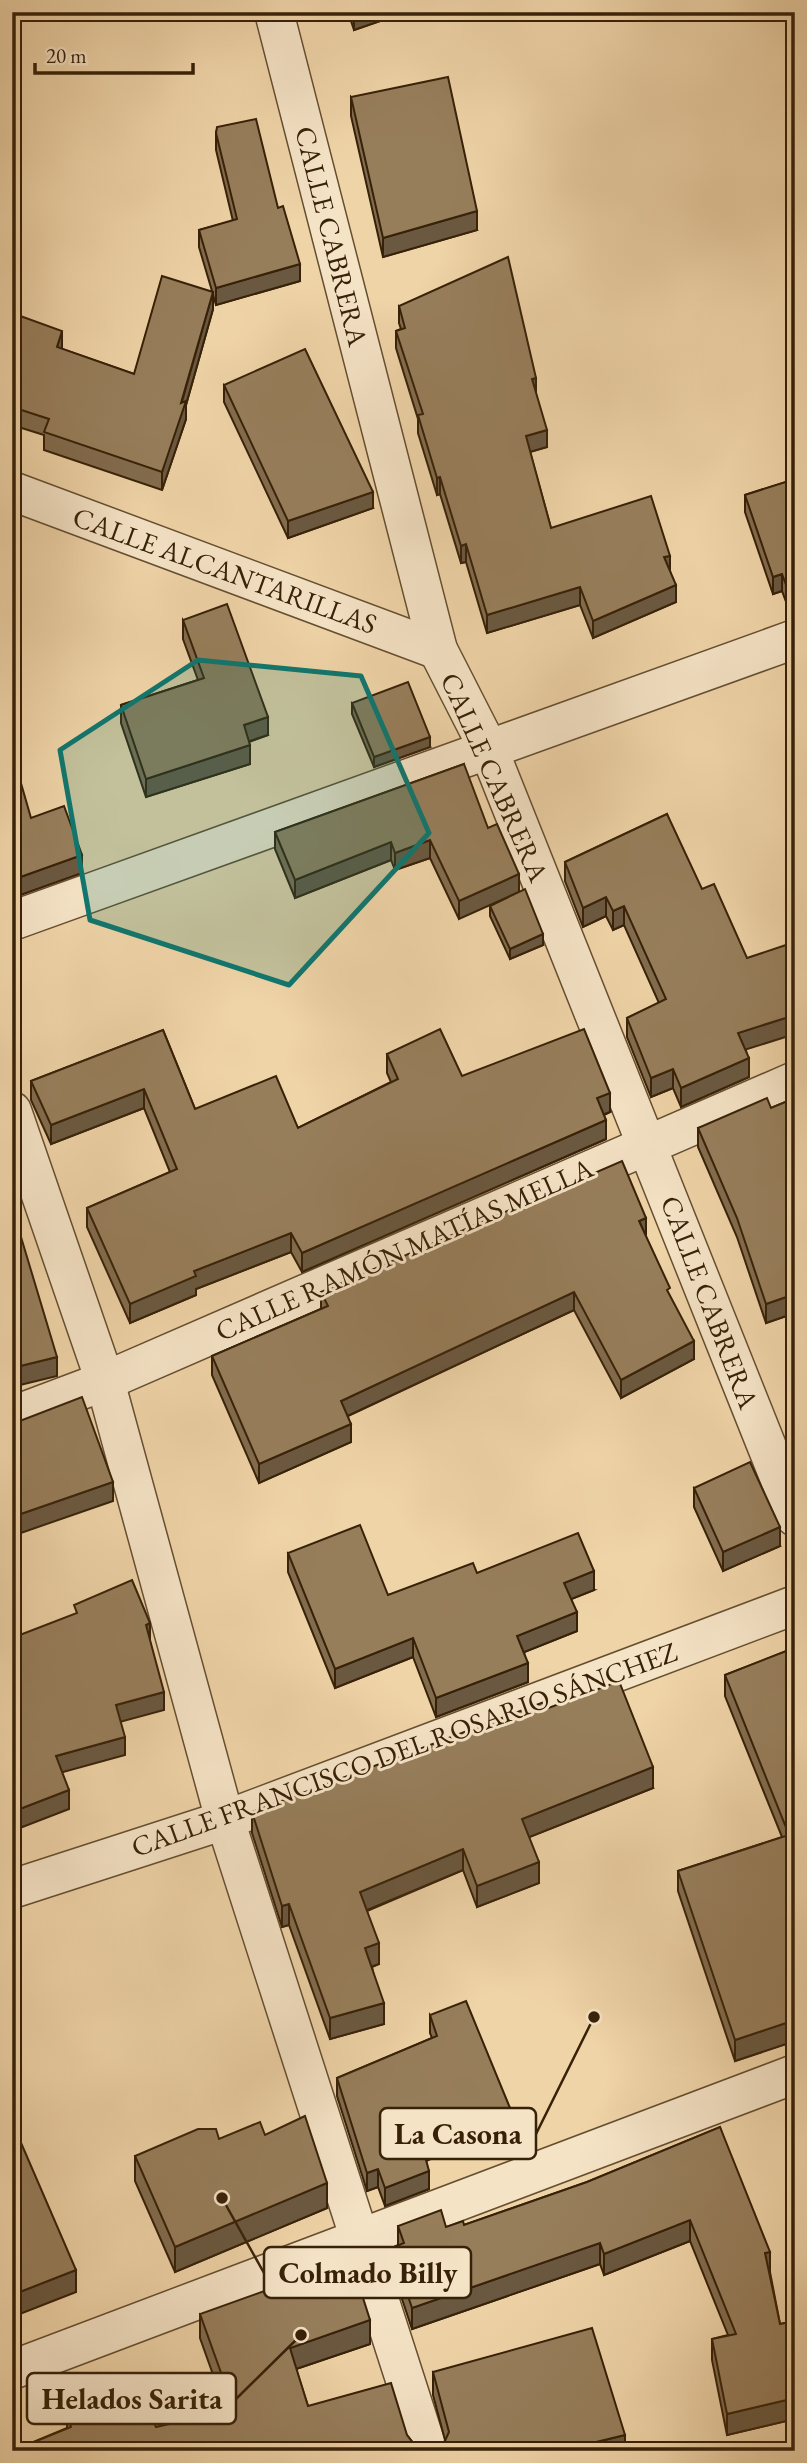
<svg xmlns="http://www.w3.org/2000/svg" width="807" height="2463" font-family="'EB Garamond',serif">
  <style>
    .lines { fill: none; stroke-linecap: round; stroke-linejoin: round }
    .minor-casing { stroke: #654e30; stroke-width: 41 }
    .minor { stroke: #f5e3c6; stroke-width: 38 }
    .wall { fill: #826c4e; stroke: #372108; stroke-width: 2 }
    .shaded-wall { fill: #6a5840; stroke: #372108; stroke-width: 2 }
    .building { fill: #977e5b; stroke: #372108; stroke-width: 2 }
    .marked { fill: #0f766e; fill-opacity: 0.2; stroke: #0f766e; stroke-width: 5; stroke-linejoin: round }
    .labels { text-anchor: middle; stroke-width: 6; stroke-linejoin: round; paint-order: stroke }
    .street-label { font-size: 28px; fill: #372108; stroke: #f5e3c6 }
    .leader { fill: none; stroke: #372108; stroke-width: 2.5 }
    .callout-dot { fill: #372108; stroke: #f5e3c6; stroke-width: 2.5 }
    .callout { fill: #f5e3c6; stroke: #372108; stroke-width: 2.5 }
    .callout-label { font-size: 30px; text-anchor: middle; font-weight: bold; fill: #372108 }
  </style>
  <rect width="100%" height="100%" fill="#efd4a8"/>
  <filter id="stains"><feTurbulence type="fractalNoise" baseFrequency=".00286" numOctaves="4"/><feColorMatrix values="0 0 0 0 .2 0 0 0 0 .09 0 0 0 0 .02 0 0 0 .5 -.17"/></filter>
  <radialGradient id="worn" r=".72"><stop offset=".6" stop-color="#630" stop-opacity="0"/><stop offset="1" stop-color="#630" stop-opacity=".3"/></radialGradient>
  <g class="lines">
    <defs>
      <g id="minor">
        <path d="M274 12 438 650 488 748 795 1517"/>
        <path d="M12 491 438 650"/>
        <path d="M12 921 795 639"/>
        <path d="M12 1111 105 1381 225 1820 428 2451"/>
        <path d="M12 1416 105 1381 795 1081"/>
        <path d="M12 1889 225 1820 795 1605"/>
        <path d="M12 2370 795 2074"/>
      </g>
    </defs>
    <use href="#minor" class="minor-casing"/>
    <use href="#minor" class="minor"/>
  </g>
  <g class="wall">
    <path d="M348 12H406L354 30Z"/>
    <path d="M351 97 477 230 383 257 351 116Z"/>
    <path d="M216 133 278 208 300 281 216 305 213 295V309L186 405V419L162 490 44 450V435L12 425V313L62 349 134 374 212 291 199 247V230L233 221 216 150Z"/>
    <path d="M399 306 536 394 547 447 530 452 551 528 670 571 676 602 593 638 580 605 487 633 466 562 461 563 440 494 437 495 418 433V419L396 348V331L401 329 399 323Z"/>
    <path d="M224 385 373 508 288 538 224 402Z"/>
    <path d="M795 479V619L792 618 782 591 773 594 745 512V495Z"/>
    <path d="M183 620 268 735 249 742 250 764 146 797 121 723V705L198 680 183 639Z"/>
    <path d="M352 703 430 747 374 767 352 714Z"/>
    <path d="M464 764 459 919 430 858 395 870 391 860 295 898 275 849V832Z"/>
    <path d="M667 814 746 1050 749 1077 681 1107 673 1088 651 1097 627 1037V1018L659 1003 624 925 613 930 606 916 583 927 565 881V862Z"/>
    <path d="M490 906 543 945 510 959 490 916Z"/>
    <path d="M163 1030 195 1109 298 1128 391 1082 387 1073V1054L462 1076 610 1112 604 1115 606 1139 302 1272 291 1252 196 1289V1295L130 1323 87 1227V1208L170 1172 144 1108 51 1144 31 1100V1081Z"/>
    <path d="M795 1098V1313L766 1323 737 1237 698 1147V1128L771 1108Z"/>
    <path d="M646 1237 694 1359 621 1398 574 1310 348 1416 351 1442 259 1483 212 1375V1356L321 1309V1292Z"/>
    <path d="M694 1488 780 1546 723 1571 694 1507Z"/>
    <path d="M288 1553 388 1595 477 1573 594 1590 571 1599 577 1631 524 1652 528 1682 436 1717 413 1657 335 1688 288 1572Z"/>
    <path d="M794 1648 795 2041 735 2061 678 1891V1871L782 1837 725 1696V1675Z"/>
    <path d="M546 1709 653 1788 529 1837 539 1883 477 1907 463 1870 367 1911 379 1964 372 1967 384 2024 330 2039 289 1925 282 1927 252 1833V1812Z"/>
    <path d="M430 2015 510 2126 426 2161 429 2189 385 2206 378 2187 367 2191 337 2096V2078L432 2038 430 2033Z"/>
    <path d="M720 2127 770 2272 780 2324 795 2321V2419L727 2435 712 2360V2339L728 2335 690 2241 604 2275 600 2264 412 2329 392 2269V2248L398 2245V2226L446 2227 464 2225 587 2182Z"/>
    <path d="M265 2135 327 2208 175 2272 135 2181V2156L219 2139Z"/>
    <path d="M200 2314 370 2344 296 2369 308 2406 407 2435 414 2444 423 2449H434L444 2443 445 2440 433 2395V2372L625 2451H12L67 2428V2412L156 2427 226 2411 200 2338Z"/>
  </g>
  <g class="shaded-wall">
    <path d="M354 12H406L354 30Z"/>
    <path d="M477 211V230L383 257V238Z"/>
    <path d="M300 264V281L216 305V288Z"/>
    <path d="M213 292V309L186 405V419L162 490V472Z"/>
    <path d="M62 331V348L57 365V347Z"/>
    <path d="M536 378V395L532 379Z"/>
    <path d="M547 430V447L526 453V436Z"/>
    <path d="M440 477V494L437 495V478Z"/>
    <path d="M373 492V508L288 538V521Z"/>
    <path d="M466 544V562L461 563V546Z"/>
    <path d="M670 556V573L664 557Z"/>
    <path d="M782 574V591L773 594V577Z"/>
    <path d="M676 585V602L593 638V621Z"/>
    <path d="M580 587V605L487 633V615Z"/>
    <path d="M268 717V735L244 743V725Z"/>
    <path d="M430 737V747L374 767V757Z"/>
    <path d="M250 745V764L146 797V779Z"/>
    <path d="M430 840V858L395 870V853Z"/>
    <path d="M391 842V860L295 898V880Z"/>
    <path d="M82 855V873L12 898V880Z"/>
    <path d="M519 874V892L459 919V901Z"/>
    <path d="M606 897V916L583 927V908Z"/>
    <path d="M624 906V925L613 930V911Z"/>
    <path d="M543 934V945L510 959V949Z"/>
    <path d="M795 1015V1034L738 1052V1033Z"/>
    <path d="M749 1058V1077L681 1107V1088Z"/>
    <path d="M673 1069V1088L651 1097V1078Z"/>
    <path d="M144 1089V1108L51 1144V1125Z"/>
    <path d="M610 1093V1112L597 1117V1098Z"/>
    <path d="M606 1120V1139L302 1272V1253Z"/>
    <path d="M646 1218V1237L639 1221Z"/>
    <path d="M291 1233V1252L196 1289V1295L130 1323V1304L194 1271Z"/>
    <path d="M574 1292V1310L341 1419V1401Z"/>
    <path d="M795 1294V1313L766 1323V1304Z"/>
    <path d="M694 1341V1359L621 1398V1380Z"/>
    <path d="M57 1357V1376L12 1387V1368Z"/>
    <path d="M351 1424V1442L259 1483V1464Z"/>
    <path d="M113 1482V1501L12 1536V1517Z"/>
    <path d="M780 1527V1546L723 1571V1552Z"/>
    <path d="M594 1571V1590L564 1602V1583Z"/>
    <path d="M577 1612V1631L517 1655V1636Z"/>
    <path d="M150 1623V1641L146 1625Z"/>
    <path d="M413 1638V1657L335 1688V1669Z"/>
    <path d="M528 1663V1682L436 1717V1698Z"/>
    <path d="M164 1692V1710L116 1723V1705Z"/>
    <path d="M125 1737V1755L56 1774V1756Z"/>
    <path d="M653 1767V1788L522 1840V1819Z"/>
    <path d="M69 1790V1809L12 1831V1812Z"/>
    <path d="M463 1849V1870L360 1913V1892Z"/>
    <path d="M539 1862V1883L477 1907V1886Z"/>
    <path d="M289 1904V1925L282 1927V1906Z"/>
    <path d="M379 1943V1964L365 1969V1948Z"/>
    <path d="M384 2003V2024L330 2039V2018Z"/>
    <path d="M795 2020V2041L735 2061V2040Z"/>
    <path d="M510 2108V2126L422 2162V2145Z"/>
    <path d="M378 2169V2187L367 2191V2173Z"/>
    <path d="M429 2171V2189L385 2206V2188Z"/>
    <path d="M327 2183V2208L175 2272V2247Z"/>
    <path d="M690 2220V2241L604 2275V2254Z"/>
    <path d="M600 2243V2264L412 2329V2308Z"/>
    <path d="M770 2252V2272L765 2274V2253Z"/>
    <path d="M76 2270V2292L12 2317V2295Z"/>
    <path d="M370 2320V2344L290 2371V2348Z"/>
    <path d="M795 2398V2419L727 2435V2414Z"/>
    <path d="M625 2435V2451H559Z"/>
  </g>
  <g class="building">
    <path d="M448 77 477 211 383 238 351 97Z"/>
    <path d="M256 119 278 208 283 206 300 264 216 288 199 230 237 219 216 133 217 127Z"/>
    <path d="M508 257 536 378 532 379 547 430 526 436 551 528 651 496 670 556 664 557 676 585 593 621 580 587 487 615 466 544 461 546 440 477 437 478 418 415 423 414 396 331 405 328 399 306Z"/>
    <path d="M162 276 213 292 181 403 186 401 162 472 44 432 49 419 12 407V313L62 331 57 347 134 374Z"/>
    <path d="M305 349 373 492 288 521 224 385Z"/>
    <path d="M795 479V601H792L782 574 773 577 745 495Z"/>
    <path d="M227 604 268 717 244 725 250 745 146 779 121 705 204 678 183 620Z"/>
    <path d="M408 682 430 737 374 757 352 703Z"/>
    <path d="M12 752 31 818 64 806 82 855 12 880Z"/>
    <path d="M464 764 488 828 497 824 519 874 459 901 430 840 395 853 391 842 295 880 275 832Z"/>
    <path d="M667 814 702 889 714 884 747 958 795 942V1015L738 1033 749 1058 681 1088 673 1069 651 1078 627 1018 666 999 624 906 613 911 606 897 583 908 565 862Z"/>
    <path d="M525 889 543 934 510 949 490 906Z"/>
    <path d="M440 1029 462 1076 584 1029 610 1093 597 1098 606 1120 302 1253 291 1233 194 1271 196 1276 130 1304 87 1208 177 1169 144 1089 51 1125 31 1081 163 1030 195 1109 276 1076 298 1128 398 1079 387 1054Z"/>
    <path d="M767 1098 771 1108 795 1098V1294L766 1304 737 1218 698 1128Z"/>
    <path d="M622 1161 646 1218 639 1221 670 1288 667 1290 694 1341 621 1380 574 1292 341 1401 351 1424 259 1464 212 1356 328 1306 321 1292Z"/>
    <path d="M12 1207 57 1357 12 1368Z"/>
    <path d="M82 1397 113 1482 12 1517V1424Z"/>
    <path d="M750 1462 780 1527 723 1552 694 1488Z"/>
    <path d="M360 1525 388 1595 473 1563 477 1573 578 1533 594 1571 564 1583 577 1612 517 1636 528 1663 436 1698 413 1638 335 1669 288 1553Z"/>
    <path d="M132 1580 150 1623 146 1625 164 1692 116 1705 125 1737 56 1756 69 1790 12 1812V1638L77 1613 74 1605Z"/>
    <path d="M794 1648 795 2020 735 2040 678 1871 789 1835 725 1675Z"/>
    <path d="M619 1681 653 1767 522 1819 539 1862 477 1886 463 1849 360 1892 379 1943 365 1948 384 2003 330 2018 289 1904 282 1906 252 1812 544 1702 546 1709Z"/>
    <path d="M466 2001 510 2108 422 2145 429 2171 385 2188 378 2169 367 2173 337 2078 437 2036 430 2015Z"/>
    <path d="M305 2116 327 2183 175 2247 135 2156 198 2129H216L219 2139 260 2122 265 2135Z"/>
    <path d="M12 2122 76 2270 12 2295Z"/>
    <path d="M720 2127 770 2252 765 2253 780 2324 795 2321V2398L727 2414 712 2339 736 2334 690 2220 604 2254 600 2243 412 2308 392 2248 404 2243 398 2226 441 2210 446 2227 463 2221 464 2225 587 2182Z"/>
    <path d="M351 2260 370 2320 290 2348 308 2406 391 2383 407 2435 414 2444 423 2449H434L444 2443 449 2432 433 2372 592 2328 625 2435 559 2451H12L71 2427 67 2412 141 2390 156 2427 234 2409 200 2314Z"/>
  </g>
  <path class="marked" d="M198 660 361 676 429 833 289 985 90 920 60 750Z"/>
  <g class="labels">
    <g class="street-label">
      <text transform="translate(332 236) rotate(76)" y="10">CALLE CABRERA</text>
      <text transform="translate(225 570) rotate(20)" y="10">CALLE ALCANTARILLAS</text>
      <text transform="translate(495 777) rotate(66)" y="10">CALLE CABRERA</text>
      <text transform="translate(404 1249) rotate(-24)" y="10">CALLE RAMÓN MATÍAS MELLA</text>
      <text transform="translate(710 1302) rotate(69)" y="10">CALLE CABRERA</text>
      <text transform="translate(404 1749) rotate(-20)" y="10">CALLE FRANCISCO DEL ROSARIO SÁNCHEZ</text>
    </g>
  </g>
  <path class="leader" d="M594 2017L536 2134M222 2198L264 2273M301 2335L236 2399"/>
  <g class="callout-dot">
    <circle cx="594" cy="2017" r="7"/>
    <circle cx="222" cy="2198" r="7"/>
    <circle cx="301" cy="2335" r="7"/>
  </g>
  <g class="callout">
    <rect x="380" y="2108" width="156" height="51" rx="7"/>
    <rect x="264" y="2247" width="207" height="51" rx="7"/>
    <rect x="27" y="2373" width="209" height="51" rx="7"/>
  </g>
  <g class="callout-label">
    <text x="458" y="2144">La Casona</text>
    <text x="368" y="2283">Colmado Billy</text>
    <text x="132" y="2409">Helados Sarita</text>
  </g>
  <rect width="807" height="2463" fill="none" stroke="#efd4a8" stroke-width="42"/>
  <rect x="14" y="14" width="779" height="2435" fill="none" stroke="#372108" stroke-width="3.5"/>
  <rect x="21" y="21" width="765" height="2421" fill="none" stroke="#372108" stroke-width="2"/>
  <path d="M35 63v10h158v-10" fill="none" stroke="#372108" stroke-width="3.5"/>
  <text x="46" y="63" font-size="21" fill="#372108" stroke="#f5e3c6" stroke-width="5" paint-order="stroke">20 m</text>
  <rect width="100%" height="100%" filter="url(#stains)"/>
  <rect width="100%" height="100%" fill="url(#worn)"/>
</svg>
